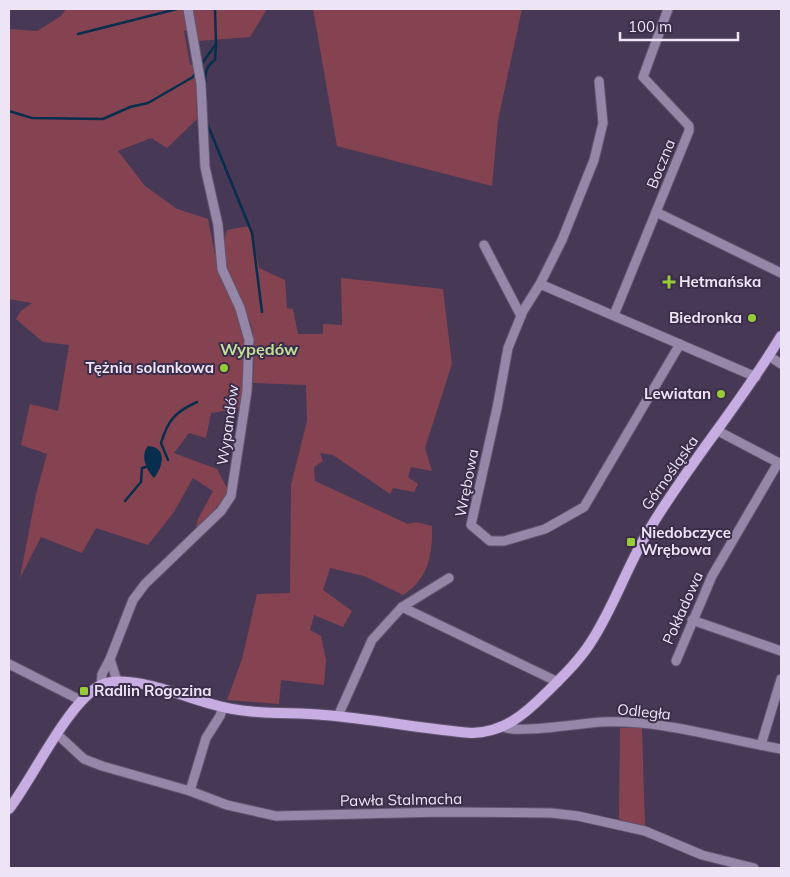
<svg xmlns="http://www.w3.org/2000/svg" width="790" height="877" font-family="Mulish,sans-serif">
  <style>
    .green { fill: #854351 }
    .water { fill: #072e4c }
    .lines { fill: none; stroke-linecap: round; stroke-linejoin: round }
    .stream { stroke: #072e4c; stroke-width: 2.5 }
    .street-casing { stroke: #62546f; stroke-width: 11 }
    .secondary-casing { stroke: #62546f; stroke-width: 12 }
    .street { stroke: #9686a7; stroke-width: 9 }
    .secondary { stroke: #c7ade2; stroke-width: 10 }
    .poi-dot { fill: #97cc38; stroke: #3c2d4a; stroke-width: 2 }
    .labels { text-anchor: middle; stroke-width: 4; stroke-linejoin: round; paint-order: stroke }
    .street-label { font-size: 15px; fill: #ede4f6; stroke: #3c2d4a }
    .poi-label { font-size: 15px; font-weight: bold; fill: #ede4f6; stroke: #3c2d4a; text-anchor: start }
    .neighbourhood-label { font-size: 16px; font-weight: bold; fill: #c1e099; stroke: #3c2d4a }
  </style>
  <rect width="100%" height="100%" fill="#473855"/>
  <g class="green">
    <path d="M66 9H184L189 30 184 31 190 65 195 64 197 119 167 148 151 138 118 151 145 186 177 209 208 219 215 255 219 257 247 341 242 408 211 413 206 438 189 433 174 453 217 469 229 492 198 529 196 527 198 519 213 491 193 478 174 512 148 545 96 528 82 553 41 537 20 578 36 494 47 454 21 445 30 404 58 411 69 345 43 342 16 319 21 311 32 303 9 299V29L37 31 61 16Z"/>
    <path d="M192 9H267L250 37 198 41Z"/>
    <path d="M313 9H522L498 120 492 186 337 146Z"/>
    <path d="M250 226 259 268 285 280 287 308 293 309 298 334H323V324L342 325 341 278 443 289 452 364 425 448 432 471 411 467 408 477 418 484 414 492 393 488 390 494 333 455 320 453 323 461 314 467 315 481 408 524 416 522 432 526C433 553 428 580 403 595L364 576 330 568 323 590 352 611 343 627 314 615 310 630 321 636 326 660 324 685 281 680 279 704 227 700 242 659 257 594 290 593 291 485 307 421 306 385 253 383C253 367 256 348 253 333 245 294 214 273 227 230Z"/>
    <path d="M620 728H642L645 827 619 819Z"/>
  </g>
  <path class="water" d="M148 446C168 447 163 467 154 478 146 470 140 455 148 446Z"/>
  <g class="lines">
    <g class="stream">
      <path d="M78 34 177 9"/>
      <path d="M200 66 216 44 215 9"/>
      <path d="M206 98C206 83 201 69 215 60L216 44"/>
      <path d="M9 111 32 118 103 119 130 107 148 103 193 77 196 72"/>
      <path d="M207 123 252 233 262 312"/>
      <path d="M168 460 161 443C168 420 175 412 197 402"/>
      <path d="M125 501 141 482 142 468 146 467"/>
    </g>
    <defs>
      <g id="street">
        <path d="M599 81 603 123 594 160 562 240 540 284 523 311 508 348 497 408 471 525 490 541H504L545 529 584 507 680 344"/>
        <path d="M656 212 781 273"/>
        <path d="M484 245 521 316"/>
        <path d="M540 284 756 377"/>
        <path d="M614 315 689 131V126L643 77 668 9"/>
        <path d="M769 356 781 364"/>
        <path d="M718 431 781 464"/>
        <path d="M402 607 558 682"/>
        <path d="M692 620 781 651"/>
        <path d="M110 659 117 681"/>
        <path d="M676 661 712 576 778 463"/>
        <path d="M9 664 82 701"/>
        <path d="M101 685 102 674 110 659 133 600 145 584 221 511 231 496 247 391 249 340 240 308 222 269 218 225 205 167 201 84 188 9"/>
        <path d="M338 716 372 640 402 607 449 578"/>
        <path d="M504 727C514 734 583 723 601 722 661 719 722 739 781 749"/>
        <path d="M57 734 84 759 102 766 190 791 227 805 276 816 442 812 551 813 578 816 645 831 702 855 754 868"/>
        <path d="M761 745 781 679"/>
        <path d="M190 791 206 738 220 716 223 707"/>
      </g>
      <path id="secondary" d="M9 809C33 778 68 702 101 685 127 672 187 698 215 705 249 715 289 712 324 715 374 719 422 729 472 733 504 732 524 715 546 693 562 677 579 661 591 642 614 607 627 566 649 530 689 463 741 403 781 336"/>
    </defs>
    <use href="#street" class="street-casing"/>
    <use href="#secondary" class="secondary-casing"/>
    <use href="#street" class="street"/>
    <use href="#secondary" class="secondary"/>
  </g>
  <g class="poi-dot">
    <path d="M666.5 274.5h5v5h5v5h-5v5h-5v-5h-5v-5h5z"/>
    <circle cx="752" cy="318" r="5"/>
    <circle cx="224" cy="368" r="5"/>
    <circle cx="721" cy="394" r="5"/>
    <rect x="626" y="537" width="10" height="10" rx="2.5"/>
    <rect x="79" y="686" width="10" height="10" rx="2.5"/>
  </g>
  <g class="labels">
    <g class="street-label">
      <text transform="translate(661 164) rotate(-68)" y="5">Boczna</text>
      <text transform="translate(228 425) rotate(-82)" y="5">Wypandów</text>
      <text transform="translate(670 473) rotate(-55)" y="5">Górnośląska</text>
      <text transform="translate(467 483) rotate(-79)" y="5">Wrębowa</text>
      <text transform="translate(683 608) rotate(-66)" y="5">Pokładowa</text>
      <text transform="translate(644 712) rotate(6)" y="5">Odległa</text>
      <text transform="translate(401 800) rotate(-1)" y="5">Pawła Stalmacha</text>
    </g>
    <g class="poi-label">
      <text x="679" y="287">Hetmańska</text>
      <text x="742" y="323" text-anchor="end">Biedronka</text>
      <text x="214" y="373" text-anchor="end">Tężnia solankowa</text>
      <text x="711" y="399" text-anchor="end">Lewiatan</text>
      <text x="641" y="538">Niedobczyce<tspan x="641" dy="17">Wrębowa</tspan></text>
      <text x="94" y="696">Radlin Rogozina</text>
    </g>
    <g class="neighbourhood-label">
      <text x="259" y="355">Wypędów</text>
    </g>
  </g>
  <rect width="790" height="877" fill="none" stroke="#ede4f6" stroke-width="20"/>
  <path d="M620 32v8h118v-8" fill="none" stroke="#ede4f6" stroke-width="2.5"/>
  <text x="628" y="32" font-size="15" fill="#ede4f6" stroke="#3c2d4a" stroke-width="4" paint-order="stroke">100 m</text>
</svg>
